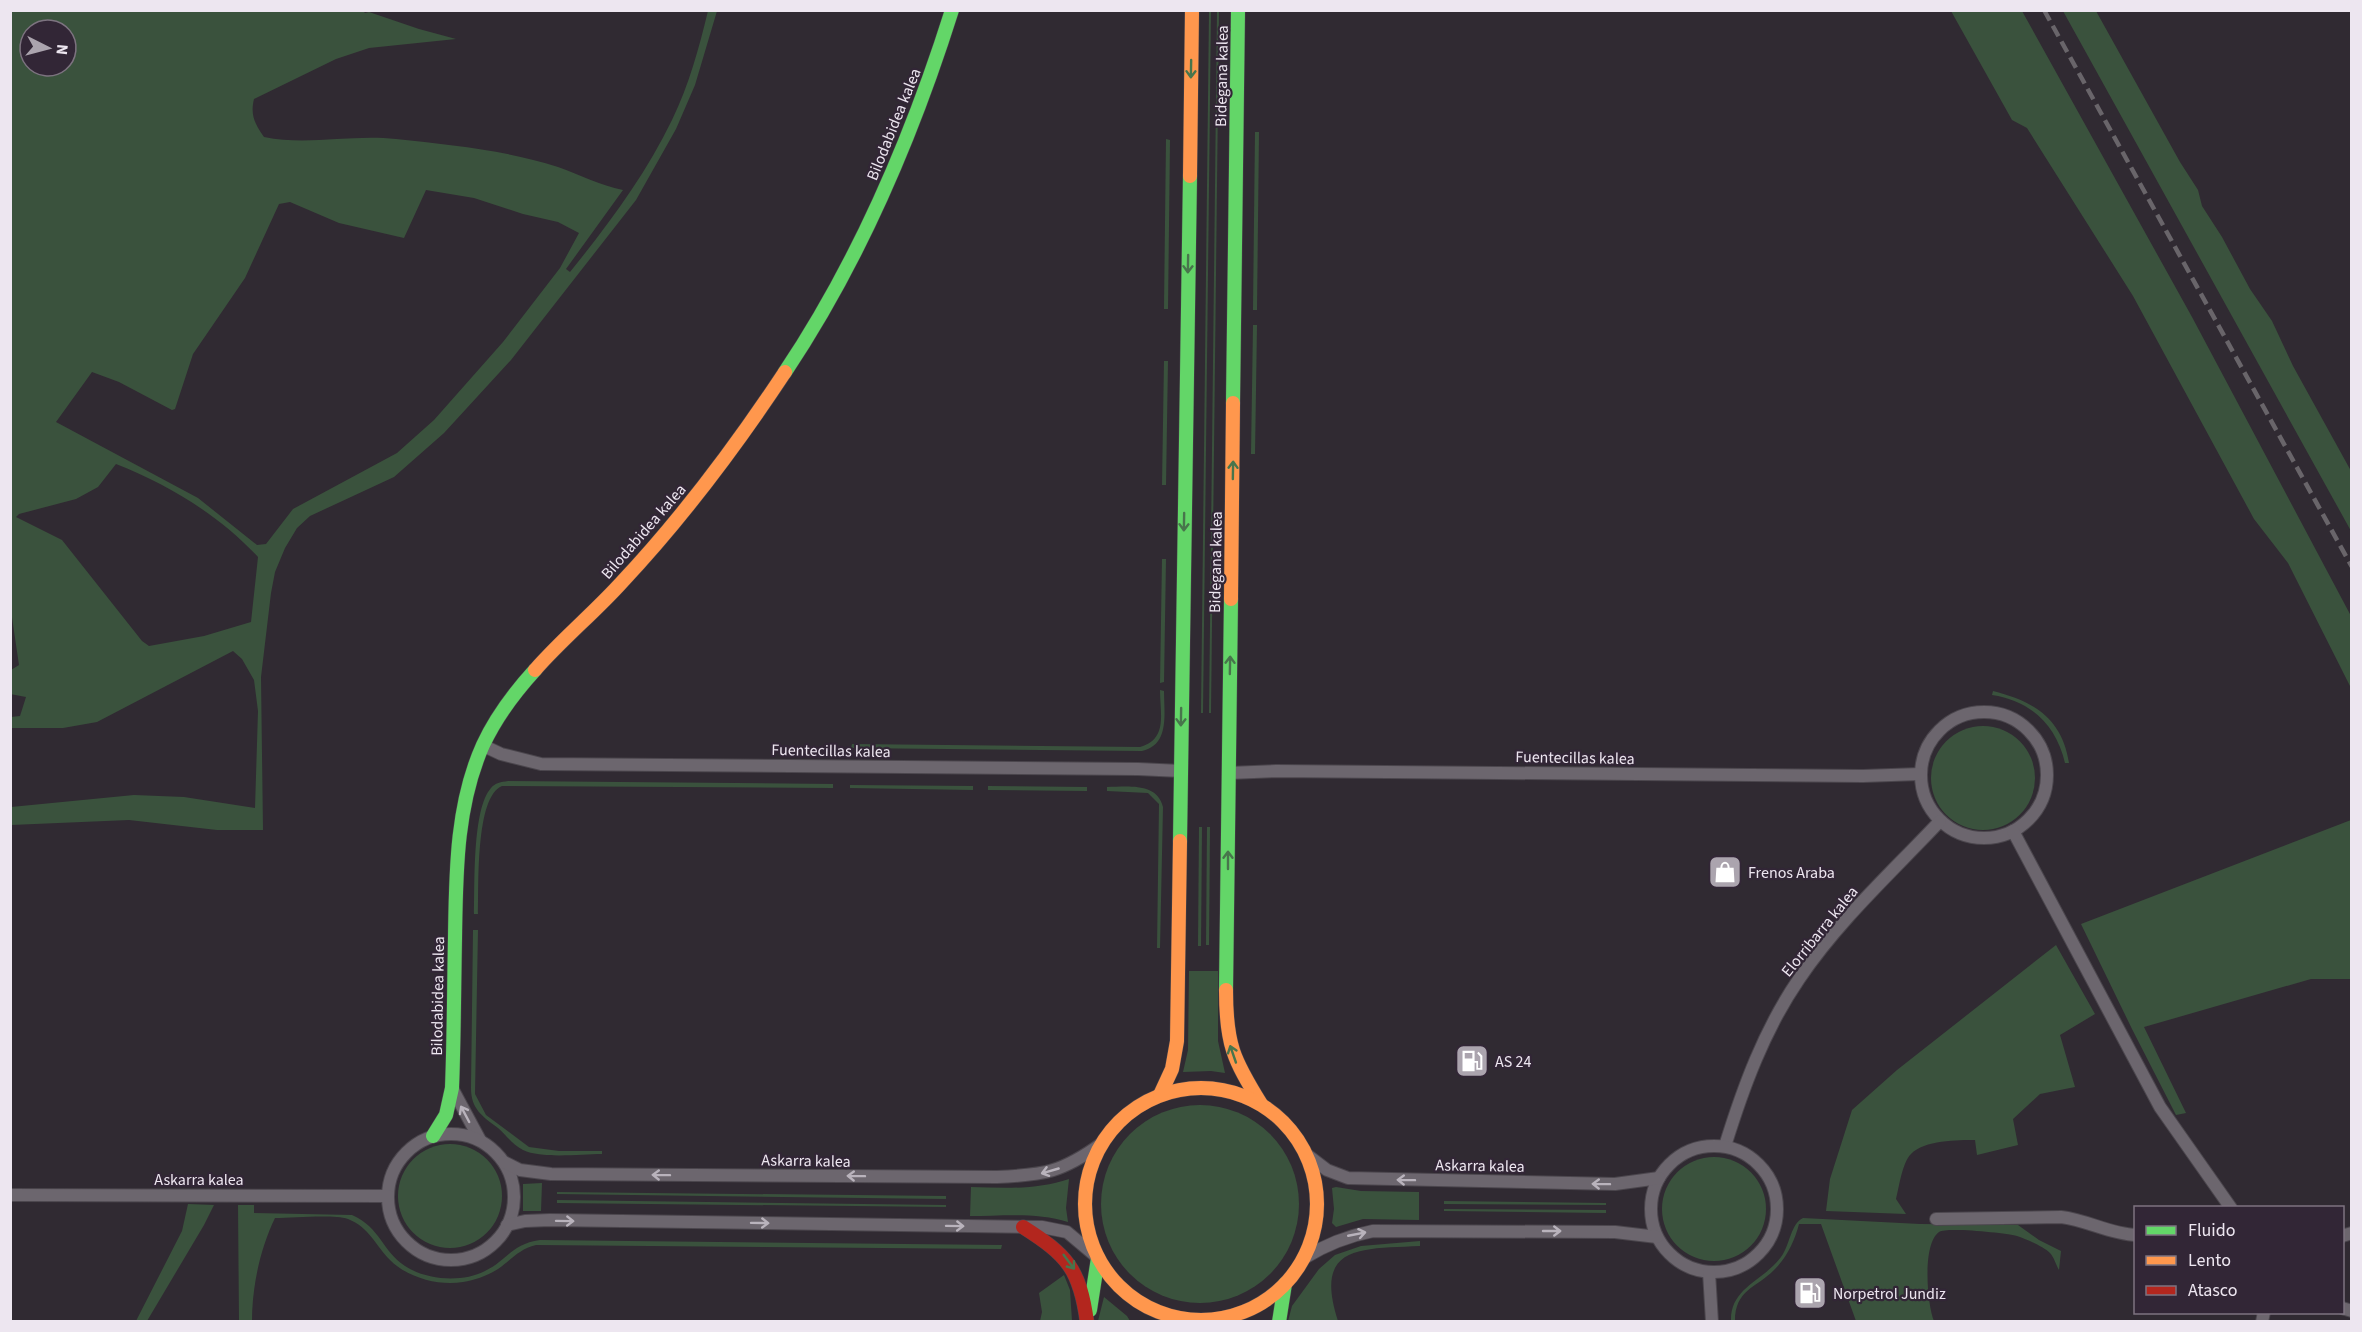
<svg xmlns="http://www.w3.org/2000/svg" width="2362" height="1332" font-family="'Source Sans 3',sans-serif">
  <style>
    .green { fill: #3a523d; fill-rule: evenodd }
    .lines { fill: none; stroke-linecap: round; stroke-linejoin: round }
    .street-casing { stroke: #4b464d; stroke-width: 14 }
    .fast-casing { stroke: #4b464d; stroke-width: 15 }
    .slow-casing { stroke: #4b464d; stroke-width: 15 }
    .jam-casing { stroke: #4b464d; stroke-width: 15 }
    .street { stroke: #6c666e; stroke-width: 12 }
    .fast { stroke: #63d668; stroke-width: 14 }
    .slow { stroke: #ff974d; stroke-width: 14 }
    .jam { stroke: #b3261e; stroke-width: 14 }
    .rail { stroke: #69656a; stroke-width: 4.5; stroke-dasharray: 12 6; stroke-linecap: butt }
    .oneway { stroke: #48754c }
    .oneway2 { stroke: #b9b3bc }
    .labels { text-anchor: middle; stroke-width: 4.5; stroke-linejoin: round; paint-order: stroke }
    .street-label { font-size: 16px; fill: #ede6f0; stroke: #322636 }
    .poi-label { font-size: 16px; fill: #ede6f0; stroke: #322636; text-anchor: start }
  </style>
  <rect width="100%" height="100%" fill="#302a32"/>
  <g class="green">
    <path d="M11 10 363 11 365 13 369 12 419 29 456 39 369 48 336 59 254 99C250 115 255 124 264 137 308 146 351 134 396 139 450 145 506 150 558 167 580 175 600 185 623 190L566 269 570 272C608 225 646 174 672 120 689 85 699 48 708 11H717L695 85 676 129 636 200 511 360 444 433 394 477 310 516 297 528 285 548 275 572 271 593 261 677 263 830H217L129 820 11 825V807L134 795 184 797 255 808 258 711 254 680 242 659 233 651 97 722 63 728H11V717L20 716 26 697 10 694 11 670 19 665 10 604ZM30 30H66V66H30ZM426 190 474 198 523 214 558 222 579 233 560 268 503 342 434 420 397 453 293 509 266 544 257 545 198 498 56 422 92 372 119 382 172 410 175 409 193 354 245 278 279 204 290 202 339 223 404 238ZM116 464C168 484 220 516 258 557L251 622 204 636 149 646 142 641 62 540 16 517 19 514 76 499 98 487Z"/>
    <path d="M1211 10 1203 713H1201L1209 11Z"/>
    <path d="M1219 10 1211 713H1209L1217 11Z"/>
    <path d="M1951 11H2022L2192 317 2351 616V688L2288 563 2254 519 2133 296 2027 128 2012 120Z"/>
    <path d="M2063 11H2096L2180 162 2198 190 2202 206 2222 237 2250 289 2272 321 2293 366 2351 471V531Z"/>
    <path d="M1255 132H1259L1257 310H1253Z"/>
    <path d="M1166 139 1170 140 1168 309H1164Z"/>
    <path d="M1253 325H1257L1255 454H1251Z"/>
    <path d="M1164 361H1168L1166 485H1162Z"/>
    <path d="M1162 559H1166L1164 682 1160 683Z"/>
    <path d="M1160 690 1164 691C1164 713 1170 745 1142 751L851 748 852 744 1140 747C1168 739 1160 714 1160 690Z"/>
    <path d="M1993 691C2033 701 2062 718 2069 763H2065C2056 725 2031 701 1992 695Z"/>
    <circle cx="1983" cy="778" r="52"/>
    <path d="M508 781 833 784V788L502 786C475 797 479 887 478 914H474C475 885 472 809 491 788 495 783 501 782 508 781Z"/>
    <path d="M850 785 973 786V790L850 788Z"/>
    <path d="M988 786 1087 787V791L988 790Z"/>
    <path d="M1107 787C1127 787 1157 782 1163 807L1160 948H1157L1159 804 1148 793 1107 791Z"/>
    <path d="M2351 820V979H2311L2144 1027 2186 1113 2176 1115 2132 1029 2081 924Z"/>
    <path d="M1199 827H1202L1201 946H1198Z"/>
    <path d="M1207 827H1210L1209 945H1206Z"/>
    <path d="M473 930H478L475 1094 486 1115 529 1147 559 1151H602V1154C580 1154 542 1159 523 1150 513 1145 506 1135 498 1128 482 1116 471 1109 471 1088Z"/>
    <path d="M2056 945 2095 1014 2060 1035 2075 1087 2040 1094 2013 1119 2018 1145 1977 1155 1975 1140C1958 1140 1924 1140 1911 1154 1902 1163 1899 1188 1896 1199L1906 1214 1826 1211 1830 1179 1852 1110 1897 1070Z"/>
    <path d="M1189 971H1218V1041L1225 1073 1211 1071 1183 1072 1188 1050Z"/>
    <circle cx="1200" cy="1204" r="99"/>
    <circle cx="450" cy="1196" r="52"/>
    <circle cx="1714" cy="1209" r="52"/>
    <path d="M1069 1179 1066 1208 1068 1222C1037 1212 1002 1216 970 1216L971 1187C1004 1188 1037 1190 1069 1179Z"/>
    <path d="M542 1183 541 1211H523V1184Z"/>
    <path d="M1336 1187 1361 1191 1419 1192V1220L1363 1219 1336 1227 1332 1223 1334 1209 1332 1188Z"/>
    <path d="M557 1192 946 1196V1199L557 1194Z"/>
    <path d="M557 1200 946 1205V1207L557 1203Z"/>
    <path d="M1444 1201 1606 1203V1205L1444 1204Z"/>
    <path d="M188 1204 214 1205 204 1225 147 1321H136L182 1231Z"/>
    <path d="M238 1205H254V1213L352 1215C381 1228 382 1251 405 1266 426 1280 462 1283 485 1271 508 1260 511 1244 540 1240L1002 1245 1001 1249 536 1245C519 1249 511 1260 498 1269 487 1276 475 1280 463 1282 439 1286 408 1278 390 1260 376 1246 369 1227 348 1219 333 1214 293 1218 275 1218 260 1249 252 1287 252 1321H239Z"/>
    <path d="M1444 1209 1606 1210V1213L1444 1211Z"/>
    <path d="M1803 1218 1920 1224 2018 1225 2039 1240 2061 1251 2059 1270C2056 1265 2054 1257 2050 1253 2043 1246 2026 1239 2017 1236 2005 1233 1947 1227 1939 1232 1922 1244 1927 1304 1934 1321H1856L1821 1224H1799C1795 1240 1787 1257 1775 1269 1757 1288 1735 1289 1735 1321H1731C1730 1286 1767 1280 1783 1254 1790 1243 1791 1224 1803 1218Z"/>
    <path d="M1420 1241V1246C1361 1249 1313 1244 1338 1321H1288L1292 1306 1319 1269 1335 1255 1361 1246Z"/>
    <path d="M1064 1275 1070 1290 1072 1321H1040L1042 1312 1039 1293Z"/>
    <path d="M1104 1297 1127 1316 1130 1321H1098Z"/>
  </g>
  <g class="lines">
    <defs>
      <g id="street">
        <circle cx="1984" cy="775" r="63"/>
        <path d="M484 746 501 754 541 764 1138 769 1181 771"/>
        <path d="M1229 773 1276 771 1863 776 1920 774"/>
        <path d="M2013 831 2160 1107 2231 1208"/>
        <path d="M452 1088 480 1140"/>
        <circle cx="451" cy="1197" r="63"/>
        <path d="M1725 1146C1743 1088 1764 1030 1799 979 1839 920 1892 872 1940 821"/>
        <circle cx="1714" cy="1209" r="63"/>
        <path d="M1306 1154 1327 1170 1348 1178 1615 1184 1659 1178"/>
        <path d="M504 1162 520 1170 551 1174 997 1177C1045 1175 1062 1172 1101 1144"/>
        <path d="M10 1195 388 1196"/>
        <path d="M1936 1219 2061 1217C2087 1220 2110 1234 2136 1235"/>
        <path d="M507 1225 525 1221 550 1220 1042 1227 1067 1232 1098 1258"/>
        <path d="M2342 1236 2352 1233"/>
        <path d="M1304 1258C1327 1244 1347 1236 1373 1231L1615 1232 1657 1237"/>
        <path d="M1709 1272 1712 1322"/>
        <path d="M2342 1308 2352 1311"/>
        <path d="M2262 1322 2264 1312"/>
      </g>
      <g id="fast">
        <path d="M785 372C860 260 912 137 952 10"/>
        <path d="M1233 403 1238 10"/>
        <path d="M1180 841 1190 176"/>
        <path d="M1226 990 1231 599"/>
        <path d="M433 1136 446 1115 452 1088C454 1038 454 988 455 938 456 873 456 805 483 745 496 717 514 693 535 670"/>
        <path d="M1090 1310 1098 1258"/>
        <path d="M1279 1322 1285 1284"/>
      </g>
      <g id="slow">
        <path d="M1190 176 1192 10"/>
        <path d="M1231 599 1233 403"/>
        <path d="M535 670C562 639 594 613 622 582 683 517 736 446 785 372"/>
        <path d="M1226 990C1226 1044 1233 1059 1261 1104"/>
        <circle cx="1201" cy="1204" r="116"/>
        <path d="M1160 1095 1172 1069 1177 1041 1180 841"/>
      </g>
      <path id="jam" d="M1023 1227C1067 1255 1080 1269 1087 1322"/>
    </defs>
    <use href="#street" class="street-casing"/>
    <use href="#fast" class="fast-casing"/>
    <use href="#slow" class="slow-casing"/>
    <use href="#jam" class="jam-casing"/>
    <use href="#street" class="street"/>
    <use href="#fast" class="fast"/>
    <use href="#slow" class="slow"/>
    <use href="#jam" class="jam"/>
    <path class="rail" d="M2044 10 2352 567"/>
  </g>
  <defs><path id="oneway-shaft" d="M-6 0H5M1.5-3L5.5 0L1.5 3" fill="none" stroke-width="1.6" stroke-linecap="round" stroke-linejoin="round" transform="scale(1.5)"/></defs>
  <g class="oneway">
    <use href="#oneway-shaft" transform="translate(1191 69) rotate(91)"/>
    <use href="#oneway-shaft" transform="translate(1188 264) rotate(91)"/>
    <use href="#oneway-shaft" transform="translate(1233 470) rotate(-89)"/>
    <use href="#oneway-shaft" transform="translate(1184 522) rotate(91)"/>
    <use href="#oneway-shaft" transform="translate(1230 665) rotate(-89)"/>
    <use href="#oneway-shaft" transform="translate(1181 717) rotate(91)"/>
    <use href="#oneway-shaft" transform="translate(1228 860) rotate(-90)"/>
    <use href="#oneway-shaft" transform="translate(1233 1054) rotate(-109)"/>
    <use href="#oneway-shaft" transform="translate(1069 1262) rotate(53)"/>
  </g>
  <g class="oneway2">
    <use href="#oneway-shaft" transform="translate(465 1114) rotate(-118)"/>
    <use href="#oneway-shaft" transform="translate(1050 1171) rotate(164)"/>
    <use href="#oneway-shaft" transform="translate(661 1175) rotate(-179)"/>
    <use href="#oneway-shaft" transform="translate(856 1176) rotate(-179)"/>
    <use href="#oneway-shaft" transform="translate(1406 1180) rotate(-179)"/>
    <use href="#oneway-shaft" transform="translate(1601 1184) rotate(-179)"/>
    <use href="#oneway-shaft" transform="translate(565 1221) rotate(1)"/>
    <use href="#oneway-shaft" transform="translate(760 1223) rotate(1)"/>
    <use href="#oneway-shaft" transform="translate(955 1226) rotate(1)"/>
    <use href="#oneway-shaft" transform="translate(1552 1231)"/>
    <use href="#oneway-shaft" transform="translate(1357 1234) rotate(-11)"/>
  </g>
  <defs>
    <symbol id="shop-square" viewBox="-11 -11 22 22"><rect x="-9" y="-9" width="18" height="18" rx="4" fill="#aba4ae" stroke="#322636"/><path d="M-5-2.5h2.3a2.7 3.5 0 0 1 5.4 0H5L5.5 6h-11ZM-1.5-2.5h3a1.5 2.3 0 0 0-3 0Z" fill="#fff"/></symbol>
    <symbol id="fuel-square" viewBox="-11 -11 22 22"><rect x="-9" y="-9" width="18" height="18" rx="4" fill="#aba4ae" stroke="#322636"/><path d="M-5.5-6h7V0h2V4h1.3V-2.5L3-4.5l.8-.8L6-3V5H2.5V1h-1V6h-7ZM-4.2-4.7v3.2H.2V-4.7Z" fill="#fff"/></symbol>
  </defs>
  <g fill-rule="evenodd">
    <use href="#shop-square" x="1706" y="853" width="38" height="38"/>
    <use href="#fuel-square" x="1453" y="1042" width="38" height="38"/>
    <use href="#fuel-square" x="1791" y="1274" width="38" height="38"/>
  </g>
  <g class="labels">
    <g class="street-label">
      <text transform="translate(1221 76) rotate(-89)" y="6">Bidegana kalea</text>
      <text transform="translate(893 124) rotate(-68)" y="6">Bilodabidea kalea</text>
      <text transform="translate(643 531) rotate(-49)" y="6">Bilodabidea kalea</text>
      <text transform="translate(1215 562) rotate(-89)" y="6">Bidegana kalea</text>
      <text transform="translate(831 750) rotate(1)" y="6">Fuentecillas kalea</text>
      <text transform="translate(1575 757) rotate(1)" y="6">Fuentecillas kalea</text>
      <text transform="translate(1819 931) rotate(-51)" y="6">Elorribarra kalea</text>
      <text transform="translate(437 996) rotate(-89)" y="6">Bilodabidea kalea</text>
      <text transform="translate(806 1160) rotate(1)" y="6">Askarra kalea</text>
      <text transform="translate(1480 1165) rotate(1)" y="6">Askarra kalea</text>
      <text x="199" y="1185">Askarra kalea</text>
    </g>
    <g class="poi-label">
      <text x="1748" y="878">Frenos Araba</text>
      <text x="1495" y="1067">AS 24</text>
      <text x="1833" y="1299">Norpetrol Jundiz</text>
    </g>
  </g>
  <rect width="2362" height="1332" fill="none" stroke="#ede6f0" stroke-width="24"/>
  <rect x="2134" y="1206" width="210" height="108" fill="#322636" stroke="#7d7380" stroke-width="1.5"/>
  <rect x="2146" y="1226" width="30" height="9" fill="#63d668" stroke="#7d7380" stroke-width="1.5"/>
  <text x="2188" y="1236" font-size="18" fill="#ede6f0">Fluido</text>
  <rect x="2146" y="1256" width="30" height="9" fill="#ff974d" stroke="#7d7380" stroke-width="1.5"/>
  <text x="2188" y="1266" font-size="18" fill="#ede6f0">Lento</text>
  <rect x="2146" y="1286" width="30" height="9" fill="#b3261e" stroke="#7d7380" stroke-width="1.5"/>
  <text x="2188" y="1296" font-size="18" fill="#ede6f0">Atasco</text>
  <g transform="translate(48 48) rotate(96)"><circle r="28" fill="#322636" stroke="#7d7380" stroke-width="1.5"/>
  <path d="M0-4.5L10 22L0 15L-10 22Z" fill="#aba4ae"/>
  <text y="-9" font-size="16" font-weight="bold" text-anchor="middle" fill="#ede6f0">N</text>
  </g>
</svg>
